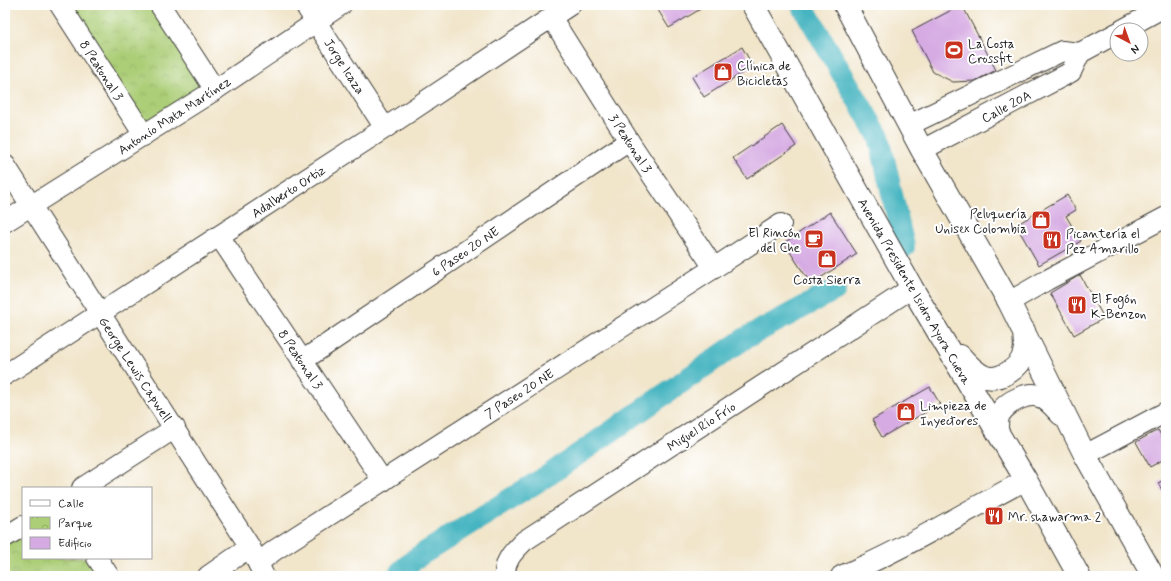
<svg xmlns="http://www.w3.org/2000/svg" width="1171" height="581" font-family="Mynerve,sans-serif">
  <style>
    .park { fill: url(#park-crowns); stroke: #64754a }
    .lines { fill: none; stroke-linecap: round; stroke-linejoin: round }
    .canal { stroke: #47b5c1; stroke-width: 22 }
    .building { fill: #d6aae3 }
    .street-casing { stroke: #3c3a36; stroke-width: 22 }
    .primary-casing { stroke: #3c3a36; stroke-width: 24 }
    .street { stroke: #fff; stroke-width: 20 }
    .primary { stroke: #fff; stroke-width: 22 }
    .labels { text-anchor: middle; stroke-width: 4; stroke-linejoin: round; paint-order: stroke }
    .poi-label { font-size: 13px; fill: #1c1c1c; stroke: #fff; text-anchor: start }
    .street-label { font-size: 13px; fill: #1c1c1c; stroke: #fff }
  </style>
  <defs>
    <pattern id="park-crowns" width="20" height="18" patternUnits="userSpaceOnUse"><rect width="20" height="18" fill="#acce77"/><path d="M2 6a3 3 0 1 1 6 0M12 15a3 3 0 1 1 6 0" fill="none" stroke="#93b066"/></pattern>
  </defs>
  <rect width="100%" height="100%" fill="#fff"/>
  <filter id="ink" filterUnits="userSpaceOnUse"><feTurbulence type="fractalNoise" baseFrequency=".025" numOctaves="2"/><feDisplacementMap in="SourceGraphic" scale="8" xChannelSelector="R" yChannelSelector="G"/><feConvolveMatrix kernelMatrix="1 2 1 2 8 2 1 2 1" color-interpolation-filters="sRGB"/></filter>
  <filter id="wash" filterUnits="userSpaceOnUse"><feTurbulence type="fractalNoise" baseFrequency=".012" numOctaves="4" result="noise"/><feDisplacementMap in="SourceGraphic" scale="16" xChannelSelector="R" yChannelSelector="G"/><feGaussianBlur stdDeviation="0.9" result="paint"/><feColorMatrix in="noise" values="0 0 0 0 0 0 0 0 0 0 0 0 0 0 0 0 0 1.4 0 .05"/><feComposite in="paint" operator="in"/></filter>
  <g filter="url(#wash)">
    <rect width="100%" height="100%" fill="#f1e5ca"/>
    <g class="park">
      <path d="M60 5H159L215 90 144 135Z"/>
      <path d="M23 526V558H97L109 576H5V537Z"/>
    </g>
    <g class="lines">
      <g class="canal">
        <path d="M802 5 879 137 904 247"/>
        <path d="M398 576 401 571 416 558 550 474 744 339 835 290"/>
      </g>
    </g>
    <g id="blocks">
      <g class="building">
        <path d="M655 5H707L669 28Z"/>
        <path d="M961 5H962L996 70 975 81 953 82 933 72 912 31Z"/>
        <path d="M742 47 753 66 704 97 692 77Z"/>
        <path d="M782 125 796 146 747 179 733 158Z"/>
        <path d="M1067 195 1076 210 1066 216 1081 241 1039 265 1016 225Z"/>
        <path d="M830 212 857 254 811 284 784 243Z"/>
        <path d="M1080 275 1104 318 1074 335 1050 293Z"/>
        <path d="M930 387 940 404 882 437 872 420Z"/>
        <path d="M1158 430 1162 437 1166 435V458L1150 467 1136 442Z"/>
        <path d="M1166 479V497L1158 483Z"/>
      </g>
    </g>
  </g>
  <g filter="url(#ink)">
    <use href="#blocks" fill-opacity="0" stroke="#3c3a36" stroke-width="1"/>
    <g class="lines">
      <defs>
        <g id="street">
          <path d="M60 5 144 135"/>
          <path d="M160 5 215 90"/>
          <path d="M305 5 385 128"/>
          <path d="M551 17 629 141 714 268"/>
          <path d="M1122 30 1166 6"/>
          <path d="M909 125 1062 51 1080 53"/>
          <path d="M922 150 1071 72 1080 53 1117 33"/>
          <path d="M5 165 250 547 264 576"/>
          <path d="M5 222 215 90 341 5"/>
          <path d="M219 236 383 481"/>
          <path d="M1009 302 1047 280 1166 217"/>
          <path d="M302 361 629 141"/>
          <path d="M5 375 385 128 570 5"/>
          <path d="M1085 455 1166 412"/>
          <path d="M82 488 175 428"/>
          <path d="M5 537 23 526"/>
          <path d="M97 558 109 576"/>
          <path d="M258 563 275 550 714 268 781 224"/>
          <path d="M208 576 250 547"/>
          <path d="M505 576C504 560 514 551 524 541L912 288"/>
          <path d="M841 576C905 549 964 512 1026 480"/>
        </g>
        <g id="primary">
          <path d="M753 5 912 288 1026 480 1079 576"/>
          <path d="M845 5 922 150 1009 302 1085 455 1153 576"/>
          <path d="M960 356C967 364 973 371 983 376 998 383 1021 368 1024 353 1026 346 1024 338 1024 331"/>
          <path d="M997 431C997 426 997 417 1000 413 1008 401 1029 391 1042 397 1050 401 1055 408 1061 414"/>
        </g>
      </defs>
      <use href="#street" class="street-casing"/>
      <use href="#primary" class="primary-casing"/>
      <use href="#street" class="street"/>
      <use href="#primary" class="primary"/>
    </g>
  </g>
  <defs>
    <symbol id="stadium-square" viewBox="-11 -11 22 22"><rect x="-9" y="-9" width="18" height="18" rx="4" fill="#c8321e" stroke="#fff"/><path d="M0-5a6.5 5 0 1 0 0 10a6.5 5 0 1 0 0-10ZM-3.5-1.8h7v3.6h-7Z" fill="#fff"/></symbol>
    <symbol id="shop-square" viewBox="-11 -11 22 22"><rect x="-9" y="-9" width="18" height="18" rx="4" fill="#c8321e" stroke="#fff"/><path d="M-5-2.5h2.3a2.7 3.5 0 0 1 5.4 0H5L5.5 6h-11ZM-1.5-2.5h3a1.5 2.3 0 0 0-3 0Z" fill="#fff"/></symbol>
    <symbol id="cafe-square" viewBox="-11 -11 22 22"><rect x="-9" y="-9" width="18" height="18" rx="4" fill="#c8321e" stroke="#fff"/><path d="M-5.5-4.5H6V0H3Q3 3.5 0 3.5H-2.5Q-5.5 3.5-5.5 0ZM3-3.2v2h1.7v-2ZM-6 4.5H4V6H-6Z" fill="#fff"/></symbol>
    <symbol id="restaurant-square" viewBox="-11 -11 22 22"><rect x="-9" y="-9" width="18" height="18" rx="4" fill="#c8321e" stroke="#fff"/><path d="M-5-6h1v4h1v-4h1v4h1v-4h1v5L-1.5 .5V6h-2V.5L-5-1ZM5-6V6H3V1.5H1.5Q1.5-4 5-6Z" fill="#fff"/></symbol>
  </defs>
  <g fill-rule="evenodd">
    <use href="#stadium-square" x="943" y="39" width="22" height="22"/>
    <use href="#shop-square" x="712" y="61" width="22" height="22"/>
    <use href="#shop-square" x="1030" y="209" width="22" height="22"/>
    <use href="#cafe-square" x="803" y="228" width="22" height="22"/>
    <use href="#restaurant-square" x="1041" y="229" width="22" height="22"/>
    <use href="#shop-square" x="816" y="248" width="22" height="22"/>
    <use href="#restaurant-square" x="1066" y="294" width="22" height="22"/>
    <use href="#shop-square" x="895" y="401" width="22" height="22"/>
    <use href="#restaurant-square" x="983" y="505" width="22" height="22"/>
  </g>
  <g class="labels">
    <g class="poi-label">
      <text x="968" y="48">La Costa<tspan x="968" dy="15">Crossfit</tspan></text>
      <text x="737" y="70">Clínica de<tspan x="737" dy="15">Bicicletas</tspan></text>
      <text x="1027" y="218" text-anchor="end">Peluquería<tspan x="1027" dy="15">Unisex Colombia</tspan></text>
      <text x="800" y="237" text-anchor="end">El Rincón<tspan x="800" dy="15">del Che</tspan></text>
      <text x="1066" y="238">Picantería el<tspan x="1066" dy="15">Pez Amarillo</tspan></text>
      <text x="827" y="284" text-anchor="middle">Costa Sierra</text>
      <text x="1091" y="303">El Fogón<tspan x="1091" dy="15">K-Benzon</tspan></text>
      <text x="920" y="410">Limpieza de<tspan x="920" dy="15">Inyectores</tspan></text>
      <text x="1008" y="521">Mr. shawarma 2</text>
    </g>
    <g class="street-label">
      <text transform="translate(345 66) rotate(57)" y="5">Jorge Icaza</text>
      <text transform="translate(102 70) rotate(57)" y="5">8 Peatonal 3</text>
      <text transform="translate(1006 106) rotate(-28)" y="5">Calle 20A</text>
      <text transform="translate(174 115) rotate(-33)" y="5">Antonio Mata Martínez</text>
      <text transform="translate(631 143) rotate(57)" y="5">3 Peatonal 3</text>
      <text transform="translate(288 191) rotate(-33)" y="5">Adalberto Ortiz</text>
      <text transform="translate(465 251) rotate(-34)" y="5">6 Paseo 20 NE</text>
      <text transform="translate(915 291) rotate(60)" y="5">Avenida Presidente Isidro Ayora Cueva</text>
      <text transform="translate(301 359) rotate(56)" y="5">8 Peatonal 3</text>
      <text transform="translate(136 369) rotate(57)" y="5">George Lewis Capwell</text>
      <text transform="translate(519 393) rotate(-33)" y="5">7 Paseo 20 NE</text>
      <text transform="translate(701 426) rotate(-33)" y="5">Miguel Río Frío</text>
    </g>
  </g>
  <rect width="1171" height="581" fill="none" stroke="#fff" stroke-width="20"/>
  <rect x="22" y="487" width="130" height="72" fill="#ffffff" stroke="#a4a4a4"/>
  <rect x="30" y="500" width="20" height="6" fill="#ffffff" stroke="#a4a4a4"/>
  <text x="58" y="507" font-size="12" fill="#1c1c1c">Calle</text>
  <rect x="30" y="517" width="20" height="12" fill="url(#park-crowns)" stroke="#a4a4a4"/>
  <text x="58" y="527" font-size="12" fill="#1c1c1c">Parque</text>
  <rect x="30" y="537" width="20" height="12" fill="#d6aae3" stroke="#a4a4a4"/>
  <text x="58" y="547" font-size="12" fill="#1c1c1c">Edificio</text>
  <g transform="translate(1129 42) rotate(139)"><circle r="19" fill="#ffffff" stroke="#a4a4a4"/>
  <path d="M0-3L7 15L0 10L-7 15Z" fill="#c8321e"/>
  <text y="-6" font-size="11" font-weight="bold" text-anchor="middle" fill="#1c1c1c">N</text>
  </g>
</svg>
